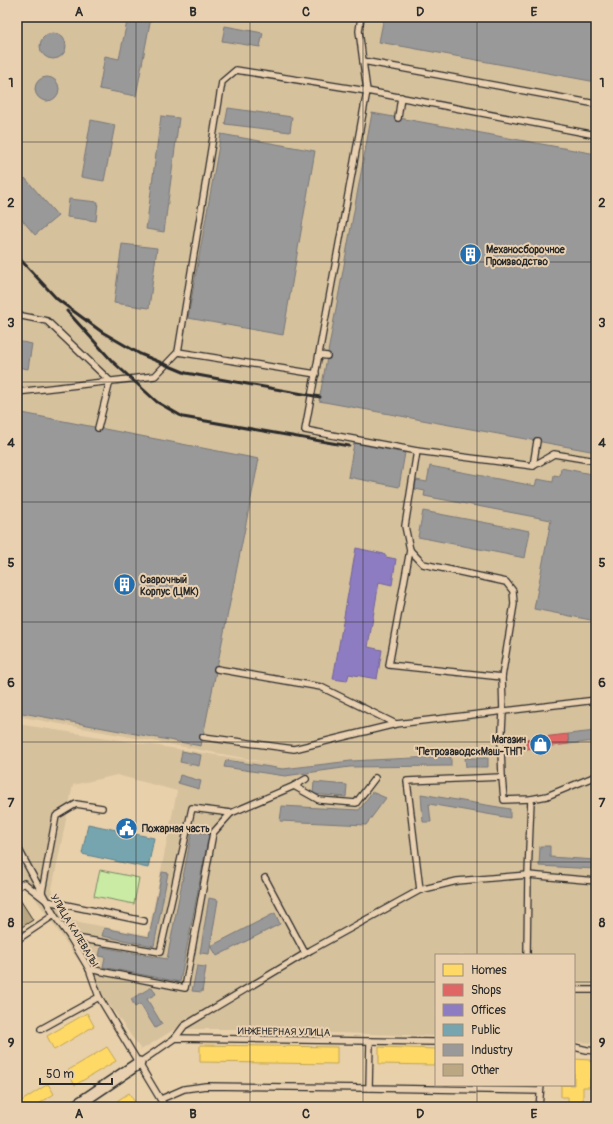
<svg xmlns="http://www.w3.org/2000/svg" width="613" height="1124" font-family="Pangolin,sans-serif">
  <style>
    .built { fill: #d6c19d; fill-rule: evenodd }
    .green { fill: #caeba3; stroke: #7a8b67 }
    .homes { fill: #ffd966; stroke: #bfa554 }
    .shops { fill: #e06666; stroke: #aa5454 }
    .offices { fill: #8e7cc3; stroke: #706495 }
    .public { fill: #76a5af; stroke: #608087 }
    .industry { fill: #999; stroke: #787878 }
    .building { fill: #bba883; stroke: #2b2b2b }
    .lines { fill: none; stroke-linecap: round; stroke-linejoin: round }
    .lane-casing { stroke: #2b2b2b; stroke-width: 8 }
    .street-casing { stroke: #2b2b2b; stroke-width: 14 }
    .lane { stroke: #e8d0b0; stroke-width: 5.5 }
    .street { stroke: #e8d0b0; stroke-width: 11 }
    .rail { stroke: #2b2b2b; stroke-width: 3 }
    .grid { fill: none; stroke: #2b2b2b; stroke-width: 1; stroke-opacity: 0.55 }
    .labels { text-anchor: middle; stroke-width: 4; stroke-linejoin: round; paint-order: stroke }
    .poi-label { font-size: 10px; font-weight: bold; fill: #2b2b2b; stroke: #e8d0b0; text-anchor: start }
    .street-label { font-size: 10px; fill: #2b2b2b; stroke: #e8d0b0 }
    .neatline { fill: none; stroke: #2b2b2b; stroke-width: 1.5 }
    .grid-label { font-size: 13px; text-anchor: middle; font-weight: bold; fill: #2b2b2b }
  </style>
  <rect width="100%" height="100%" fill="#e8d0ab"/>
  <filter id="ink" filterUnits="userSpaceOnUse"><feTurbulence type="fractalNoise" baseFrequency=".025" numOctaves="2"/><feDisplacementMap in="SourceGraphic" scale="8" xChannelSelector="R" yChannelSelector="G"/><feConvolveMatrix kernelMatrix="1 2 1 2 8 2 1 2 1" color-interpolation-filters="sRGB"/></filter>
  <g filter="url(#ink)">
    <path class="built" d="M17 17H596V739L293 768 499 753 596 740V1043L574 1042V955H436V1036L331 1033 256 1029H175L141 1050 17 872V724L281 765 17 716ZM117 775 177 791 148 935 63 919 52 889 73 785Z"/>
    <path class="green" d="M100 870 139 878 134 904 94 896Z"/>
    <g class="homes">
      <path d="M87 1013 94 1026 54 1050 47 1036Z"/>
      <path d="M200 1045 337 1047V1064L200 1062Z"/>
      <path d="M107 1047 116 1061 75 1085 67 1071Z"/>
      <path d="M379 1047 436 1049V1065L379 1064Z"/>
      <path d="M574 1059 590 1060V1062H596V1079H590V1087H583V1107H568V1097H561V1085H574Z"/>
      <path d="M48 1084 54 1094 34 1107H17V1104Z"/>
      <path d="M129 1093 138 1107H121L117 1101Z"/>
    </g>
    <path class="shops" d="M568 734 569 744 518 750 517 740Z"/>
    <path class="offices" d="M356 548 384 554 386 557 396 559 392 585 379 582 368 647 382 650 377 679 349 674 347 681 333 679Z"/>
    <path class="public" d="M88 824 154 838 148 868 82 854Z"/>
    <g class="industry">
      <path d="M128 17H151L136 96 99 89 105 56 119 59Z"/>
      <path d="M384 17H596V82L379 42Z"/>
      <path d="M225 26 263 33 260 47 222 41Z"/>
      <circle cx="53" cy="46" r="13"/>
      <circle cx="47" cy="89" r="12"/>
      <path d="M17 86 19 95 17 102Z"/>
      <path d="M228 108 292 117 290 132 225 124Z"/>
      <path d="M372 113 596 154V452L319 401Z"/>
      <path d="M161 116 179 118 164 232 146 229Z"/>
      <path d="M91 120 115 125 104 181 81 177Z"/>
      <path d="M221 134 315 151 283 335 188 318Z"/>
      <path d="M25 178 58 216 35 235 17 214V186Z"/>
      <path d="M69 199 98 202 96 221 67 217Z"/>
      <path d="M122 244 157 248 149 308 114 303Z"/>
      <path d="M17 341 32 344 28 369 17 367Z"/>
      <path d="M17 412 259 459 201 746 17 712Z"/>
      <path d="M354 443 405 453 399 487 348 477Z"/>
      <path d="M430 466 535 486 537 479 553 482 554 475 560 476 561 468 596 475V621L534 609 551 520 424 496 425 491 415 489 416 480 427 482Z"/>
      <path d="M423 511 530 531 525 558 418 537Z"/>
      <path d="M596 731V741L569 744 568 734Z"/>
      <path d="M182 751 201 755 199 766 180 762Z"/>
      <path d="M451 756V766L350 767 285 776 224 767 226 760 283 769 351 761Z"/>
      <path d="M465 758H488V767H466Z"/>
      <path d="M180 775 201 781 199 789 178 783Z"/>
      <path d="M314 782 347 785 346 797 313 794Z"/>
      <path d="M372 792 386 798 366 825 280 821 282 806 359 810Z"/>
      <path d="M421 794 510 809V818L429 804 431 822H423Z"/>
      <path d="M192 831 209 834 180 982 103 967 105 957 99 956 101 947 167 959Z"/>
      <path d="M540 846H550V857L596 860V869L539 866Z"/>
      <path d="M162 872 168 873 154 946 102 936 104 928 149 937Z"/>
      <path d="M209 898 218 900 209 954 200 953Z"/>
      <path d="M275 913 280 924 217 956 211 946Z"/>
      <path d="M197 966 206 967 202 992 192 991Z"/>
      <path d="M152 987 156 994 147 999 162 1024 155 1028 140 1004 135 1007 131 999Z"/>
    </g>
    <path class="building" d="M19 898 33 920 17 930V899Z"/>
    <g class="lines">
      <defs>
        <g id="lane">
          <path d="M361 17 359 31 367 91 305 430 417 451 533 466 554 454 596 461"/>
          <path d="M363 61 596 104"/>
          <path d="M398 118 401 97"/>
          <path d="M17 315 47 321 110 381 98 428"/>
          <path d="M178 352 222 82 236 70 367 91 596 135"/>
          <path d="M319 355 327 356"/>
          <path d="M17 392 155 376 178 352 316 374"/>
          <path d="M417 451 405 526 410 550 423 564 506 582 513 591 514 604 502 677 503 712 501 748 502 777"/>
          <path d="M533 466 537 441"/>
          <path d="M410 550 389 665 502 677"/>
          <path d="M217 669 321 687 396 724 596 700"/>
          <path d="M203 737 294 749 396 724"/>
          <path d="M294 786 319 800 356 803 375 778"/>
          <path d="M17 846 54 915 70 937 89 969 99 997 165 1107"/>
          <path d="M265 878 305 953"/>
          <path d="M17 887 24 883 47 901 144 921"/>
          <path d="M420 890 407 781 502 777 504 800 531 799 547 796 596 776"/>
          <path d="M42 892 56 816 76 804 102 808"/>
          <path d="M70 937 160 952 192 808 231 813"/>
          <path d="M17 940 54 915"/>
          <path d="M527 955 528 875 531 799"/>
          <path d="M89 969 185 988 213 833 231 813 294 786 306 779"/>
          <path d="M574 990H596"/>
          <path d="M41 1029 99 997"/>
          <path d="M175 1038 184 1026 311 950 420 890 457 881 528 875 596 881"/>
          <path d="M370 1041 369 1088 540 1091"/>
          <path d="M574 1047 587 1050 596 1051"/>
          <path d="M139 1063 175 1038 436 1042"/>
          <path d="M88 1098 94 1107"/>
          <path d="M161 1099 184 1089 206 1086 369 1088"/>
          <path d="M539 1107 541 1085"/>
        </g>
        <path id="street" d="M74 1107 139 1063"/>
      </defs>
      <use href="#lane" class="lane-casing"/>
      <use href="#street" class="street-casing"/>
      <use href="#lane" class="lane"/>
      <use href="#street" class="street"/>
      <g class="rail">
        <path d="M17 256 57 299 102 332 140 354 186 373 320 397"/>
        <path d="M67 311 112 361 157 402 183 417 349 446"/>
      </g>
    </g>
  </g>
  <path class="grid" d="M136 17V1107M250 17V1107M363 17V1107M477 17V955M17 142H596M17 262H596M17 382H596M17 502H596M17 622H596M17 742H596M17 862H596M17 982H436M574 982H596M477 1085V1107"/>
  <defs>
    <symbol id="building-disc" viewBox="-11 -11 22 22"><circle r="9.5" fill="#1f6fb2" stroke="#e8d0b0"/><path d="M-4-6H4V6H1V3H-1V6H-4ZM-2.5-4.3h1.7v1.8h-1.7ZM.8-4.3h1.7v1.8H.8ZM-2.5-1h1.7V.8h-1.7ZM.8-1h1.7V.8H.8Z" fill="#fff"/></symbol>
    <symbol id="shop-disc" viewBox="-11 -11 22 22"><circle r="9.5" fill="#1f6fb2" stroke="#e8d0b0"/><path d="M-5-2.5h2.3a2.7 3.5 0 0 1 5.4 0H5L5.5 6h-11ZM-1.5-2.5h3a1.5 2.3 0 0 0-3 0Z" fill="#fff"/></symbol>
    <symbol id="civic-disc" viewBox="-11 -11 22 22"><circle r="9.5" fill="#1f6fb2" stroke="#e8d0b0"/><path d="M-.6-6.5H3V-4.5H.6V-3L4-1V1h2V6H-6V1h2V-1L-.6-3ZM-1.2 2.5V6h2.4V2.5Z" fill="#fff"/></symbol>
  </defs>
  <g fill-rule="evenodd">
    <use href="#building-disc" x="458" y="242" width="25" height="25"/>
    <use href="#building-disc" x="112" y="572" width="25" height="25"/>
    <use href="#shop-disc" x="528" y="732" width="25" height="25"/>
    <use href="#civic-disc" x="114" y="816" width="25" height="25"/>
  </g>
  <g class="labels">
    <g class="poi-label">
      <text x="486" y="253">Механосборочное<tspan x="486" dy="12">Производство</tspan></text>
      <text x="140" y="583">Сварочный<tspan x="140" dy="12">Корпус (ЦМК)</tspan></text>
      <text x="526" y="743" text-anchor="end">Магазин<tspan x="526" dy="12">"ПетрозаводскМаш-ТНП"</tspan></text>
      <text x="142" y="832">Пожарная часть</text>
    </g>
    <g class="street-label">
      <text transform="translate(75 930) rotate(59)" y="4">УЛИЦА КАЛЕВАЛЫ</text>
      <text transform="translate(284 1031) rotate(1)" y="4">ИНЖЕНЕРНАЯ УЛИЦА</text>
    </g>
  </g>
  <rect width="613" height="1124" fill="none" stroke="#e8d0b0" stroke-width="44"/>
  <rect x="435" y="954" width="140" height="132" fill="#e8d0b0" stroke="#9c8e7b"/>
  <rect x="443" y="964" width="20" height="12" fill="#ffd966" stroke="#9c8e7b"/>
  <text x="471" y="974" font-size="12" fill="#2b2b2b">Homes</text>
  <rect x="443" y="984" width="20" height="12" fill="#e06666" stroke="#9c8e7b"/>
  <text x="471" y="994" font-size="12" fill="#2b2b2b">Shops</text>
  <rect x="443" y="1004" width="20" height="12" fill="#8e7cc3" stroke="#9c8e7b"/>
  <text x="471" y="1014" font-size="12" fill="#2b2b2b">Offices</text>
  <rect x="443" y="1024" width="20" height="12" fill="#76a5af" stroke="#9c8e7b"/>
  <text x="471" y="1034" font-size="12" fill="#2b2b2b">Public</text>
  <rect x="443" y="1044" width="20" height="12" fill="#999999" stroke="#9c8e7b"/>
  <text x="471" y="1054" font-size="12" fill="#2b2b2b">Industry</text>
  <rect x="443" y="1064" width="20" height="12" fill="#bba883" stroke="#9c8e7b"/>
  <text x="471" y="1074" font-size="12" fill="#2b2b2b">Other</text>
  <path d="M40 1078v6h72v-6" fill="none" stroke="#2b2b2b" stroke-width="2"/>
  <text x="46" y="1078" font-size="12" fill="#2b2b2b" stroke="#e8d0b0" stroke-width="3" paint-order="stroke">50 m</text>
  <rect x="22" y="22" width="569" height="1080" class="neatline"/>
  <g class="grid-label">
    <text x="79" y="16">A</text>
    <text x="193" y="16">B</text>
    <text x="306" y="16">C</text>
    <text x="420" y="16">D</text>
    <text x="534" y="16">E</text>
    <text x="11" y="87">1</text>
    <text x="602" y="87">1</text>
    <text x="11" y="207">2</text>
    <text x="602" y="207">2</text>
    <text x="11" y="327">3</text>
    <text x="602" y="327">3</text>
    <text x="11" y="447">4</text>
    <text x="602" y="447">4</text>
    <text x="11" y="567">5</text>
    <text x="602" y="567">5</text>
    <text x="11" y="687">6</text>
    <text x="602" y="687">6</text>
    <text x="11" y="807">7</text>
    <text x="602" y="807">7</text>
    <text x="11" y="927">8</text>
    <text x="602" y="927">8</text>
    <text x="11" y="1047">9</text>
    <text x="602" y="1047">9</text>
    <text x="79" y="1118">A</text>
    <text x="193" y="1118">B</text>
    <text x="306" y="1118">C</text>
    <text x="420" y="1118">D</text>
    <text x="534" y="1118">E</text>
  </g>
</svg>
